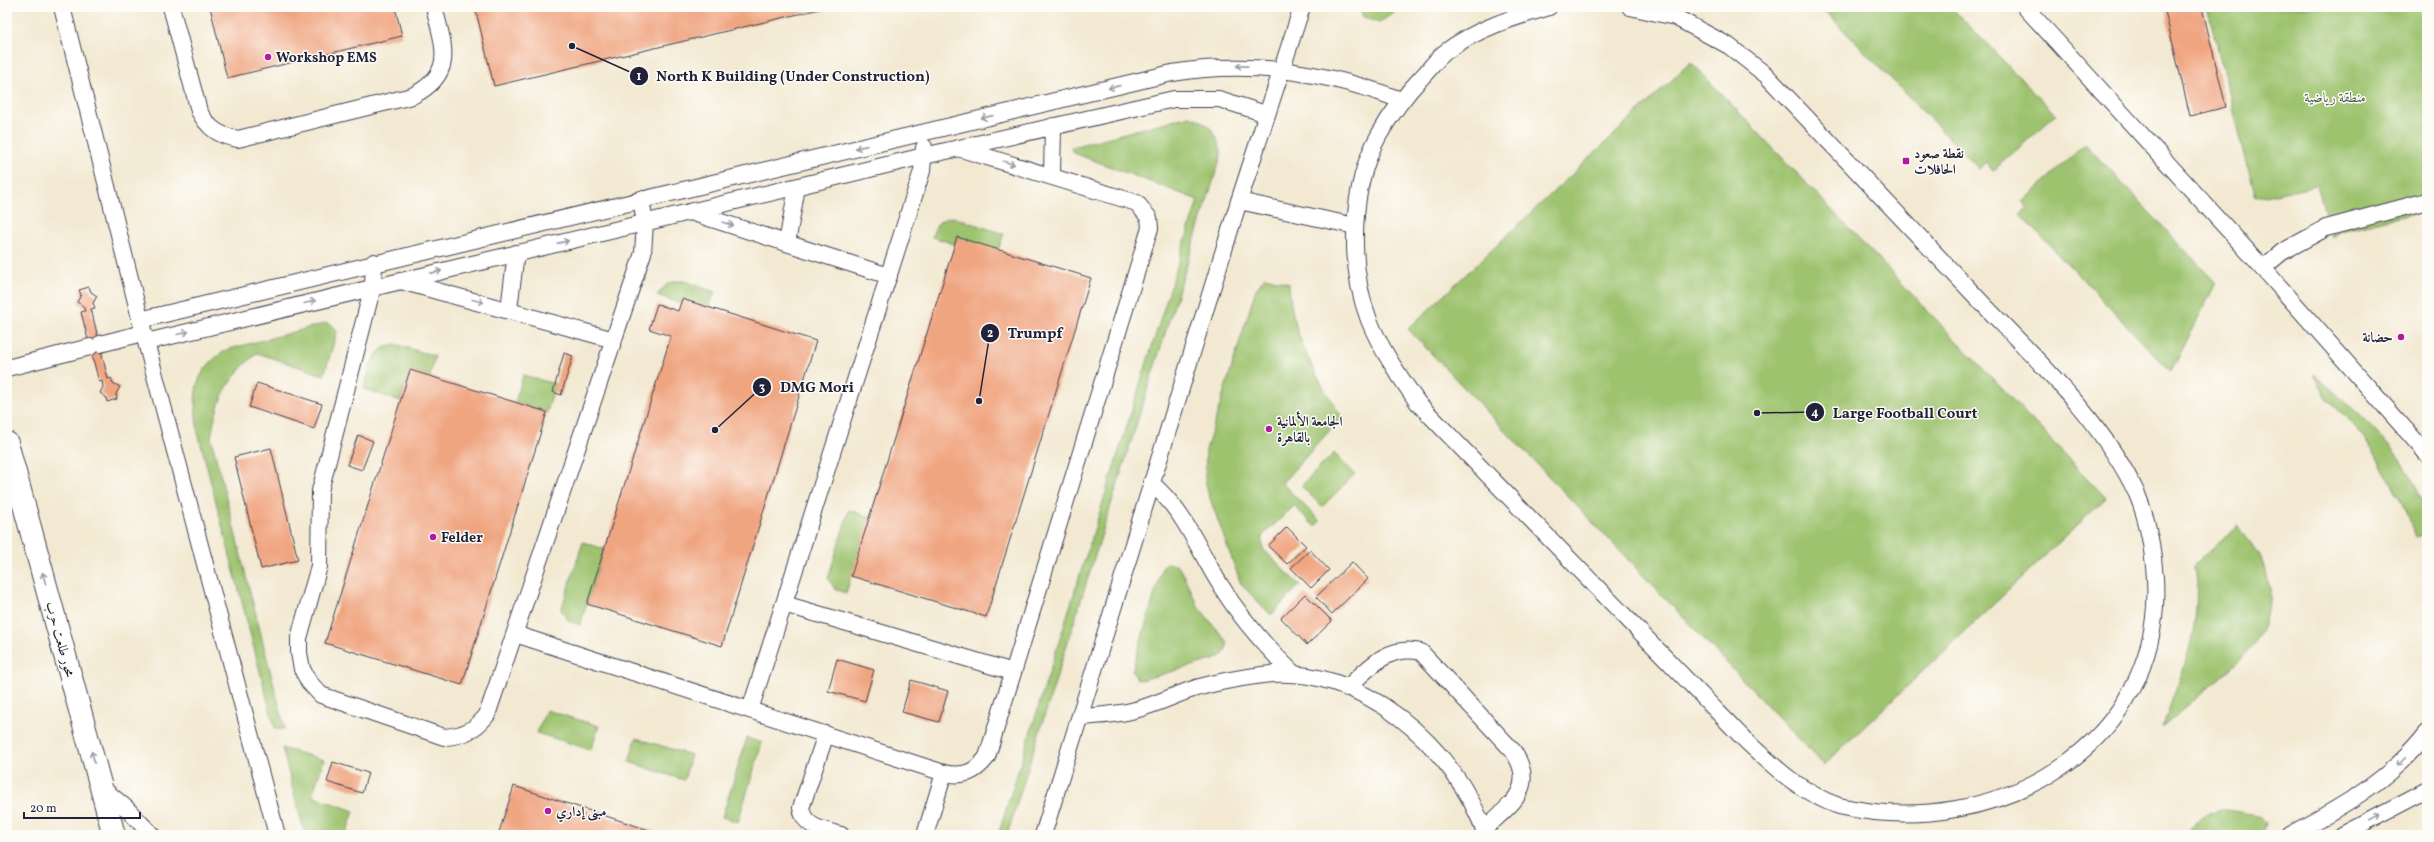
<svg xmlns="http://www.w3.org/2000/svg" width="2434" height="842" font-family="Vollkorn,Amiri,serif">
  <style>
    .green { fill: #9dc36e; stroke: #607254 }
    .building { fill: #f0a581 }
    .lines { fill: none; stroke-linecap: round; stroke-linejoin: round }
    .service-casing { stroke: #414052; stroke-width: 18 }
    .primary-casing { stroke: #414052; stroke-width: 24 }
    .service { stroke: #fff; stroke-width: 16 }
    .primary { stroke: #fff; stroke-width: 22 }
    .oneway { stroke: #9c9ca7 }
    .poi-dot { fill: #b5179e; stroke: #fdfcf7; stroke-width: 1.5 }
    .labels { text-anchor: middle; stroke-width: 3; stroke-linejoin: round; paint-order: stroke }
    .poi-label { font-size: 14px; font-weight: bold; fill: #22223b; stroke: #fdfcf7; text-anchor: start }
    .park-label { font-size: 14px; fill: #4d5a4d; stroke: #fdfcf7 }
    .street-label { font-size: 14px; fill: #22223b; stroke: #fdfcf7 }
    .leader { fill: none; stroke: #22223b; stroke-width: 1.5 }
    .callout-dot { fill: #22223b; stroke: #fdfcf7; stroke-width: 1.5 }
    .mark-label { font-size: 12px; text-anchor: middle; font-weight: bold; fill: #fff }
    .callout-label { font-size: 15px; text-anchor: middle; font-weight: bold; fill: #22223b; stroke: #fdfcf7; stroke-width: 3; stroke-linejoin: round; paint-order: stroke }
  </style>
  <rect width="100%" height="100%" fill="#fdfcf7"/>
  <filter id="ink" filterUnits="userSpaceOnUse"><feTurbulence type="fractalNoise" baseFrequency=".025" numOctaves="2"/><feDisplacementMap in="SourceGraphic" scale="8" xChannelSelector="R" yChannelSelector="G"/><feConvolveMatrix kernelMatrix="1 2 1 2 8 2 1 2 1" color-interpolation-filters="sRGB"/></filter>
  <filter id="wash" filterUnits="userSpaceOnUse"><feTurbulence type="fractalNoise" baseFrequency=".012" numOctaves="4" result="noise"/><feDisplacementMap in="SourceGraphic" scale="16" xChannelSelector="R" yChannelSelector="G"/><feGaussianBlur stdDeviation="0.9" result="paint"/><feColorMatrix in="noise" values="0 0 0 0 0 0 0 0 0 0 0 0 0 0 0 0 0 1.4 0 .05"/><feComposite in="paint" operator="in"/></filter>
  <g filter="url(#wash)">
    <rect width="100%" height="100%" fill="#f3e9d2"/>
    <g class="green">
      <path d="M1359 7H1402L1379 23 1363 17Z"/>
      <path d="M1821 7H1951L2056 115 1994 170 1987 162 1979 169Z"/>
      <path d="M2207 7H2427V210L2340 231 2332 237 2317 185 2256 198Z"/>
      <path d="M1691 62 2106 498 1824 765 1408 329Z"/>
      <path d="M1189 116C1210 122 1219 135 1221 156L1007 835H998L1198 200 1074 153 1071 150 1072 147Z"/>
      <path d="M2085 144 2216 283 2171 372 2020 214 2028 208 2022 202Z"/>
      <path d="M953 217 1004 234 998 250 957 238 954 244 932 237C935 225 940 218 953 217Z"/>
      <path d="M1265 277 1289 283C1291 334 1315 376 1342 417L1282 483 1320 521 1315 527 1294 506 1262 536 1263 549 1300 585 1271 615 1241 584 1208 493 1205 479 1206 450 1256 289Z"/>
      <path d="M676 281H684L715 292 709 308 682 299 681 304 657 295 667 284Z"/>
      <path d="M327 323 334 327 337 332 324 375 257 353C227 379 217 399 211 438L285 729H275L198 433C193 395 191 373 226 350Z"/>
      <path d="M395 344 435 356 430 376 410 370 400 401 364 389C370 369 372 348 395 344Z"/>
      <path d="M2314 374C2360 416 2427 465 2427 534L2416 537 2406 510 2374 452 2352 424 2327 399Z"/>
      <path d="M523 375 555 384 547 412 515 402Z"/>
      <path d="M1334 453 1355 474 1322 507 1301 486Z"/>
      <path d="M849 510 870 517 846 593 835 589 828 578Z"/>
      <path d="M2237 526C2247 538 2258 551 2264 566 2275 592 2268 630 2249 650 2225 676 2189 703 2162 728 2182 671 2204 627 2194 566Z"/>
      <path d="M583 542 604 549 580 625 569 621 561 610Z"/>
      <path d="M1168 563 1179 566 1198 606 1227 642C1227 651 1224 655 1216 659L1142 680 1137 679 1132 671 1163 566Z"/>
      <path d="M546 710 599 726 591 750 537 733Z"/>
      <path d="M636 738 691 755 684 780 629 762Z"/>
      <path d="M747 738 762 743 738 822 722 817Z"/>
      <path d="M282 748 324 760 312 796 354 811 346 835H305Z"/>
      <path d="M2221 809 2258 815 2265 823 2262 835H2183L2205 815Z"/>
    </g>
    <g id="blocks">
      <g class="building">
        <path d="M210 7H395L402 36 227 78Z"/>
        <path d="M475 7H824V8L494 86Z"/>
        <path d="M2164 7H2202L2226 107 2190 116Z"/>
        <path d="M957 237 1091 278 986 617 851 576Z"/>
        <path d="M89 287 91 292 97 296 93 303 95 308 91 309 108 379 111 378 113 383 120 387 116 394 117 399 107 402 106 397 100 393 103 387 102 381 99 382 81 312 85 311 83 306 77 302 81 295 79 290Z"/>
        <path d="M682 299 816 341 722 646 587 604 671 336 649 329 657 304 678 311Z"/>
        <path d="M564 353 573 356 561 395 553 392Z"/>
        <path d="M410 370 547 412 462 685 325 643Z"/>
        <path d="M257 383 322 404 314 429 249 407Z"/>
        <path d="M358 435 373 441 362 470 347 465Z"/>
        <path d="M271 448 298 560 261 569 234 457Z"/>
        <path d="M1287 527 1306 546 1287 564 1268 546Z"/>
        <path d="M1310 550 1329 570 1311 588 1291 568Z"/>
        <path d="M1352 562 1368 579 1332 614 1316 597Z"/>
        <path d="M1305 594 1332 621 1307 645 1281 618Z"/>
        <path d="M837 659 874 670 865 701 828 691Z"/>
        <path d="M911 680 948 691 939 722 902 712Z"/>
        <path d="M333 762 368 773 362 793 327 782Z"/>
        <path d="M514 786 664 835H498Z"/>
      </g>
    </g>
  </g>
  <g filter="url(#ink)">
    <use href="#blocks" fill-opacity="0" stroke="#414052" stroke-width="1"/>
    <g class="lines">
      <defs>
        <g id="service">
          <path d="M62 7 146 342 277 835"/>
          <path d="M171 7 199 111C208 128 219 136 238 139L412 96C456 74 444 47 434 7"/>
          <path d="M1549 7C1512 18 1475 29 1444 53 1436 60 1429 70 1422 77 1405 95 1391 114 1379 135 1350 186 1348 266 1369 320 1381 350 1400 377 1418 403L1744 739C1773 766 1801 793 1839 806 1994 842 2165 746 2155 578 2153 549 2148 520 2137 494 2103 421 2037 360 1982 303 1910 227 1838 151 1766 75L1729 46 1675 17 1630 7"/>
          <path d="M2025 7 2263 268 2427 454"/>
          <path d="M1052 175 1053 126"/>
          <path d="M1239 201 1355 226"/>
          <path d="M690 212 889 276"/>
          <path d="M787 243 797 187"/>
          <path d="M374 262 373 286 320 491 319 566 299 638V653L302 669 309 682 321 695 444 737C463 736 475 730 487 715L643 253 645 223 641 199"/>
          <path d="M2263 268 2282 252 2326 228 2427 201"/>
          <path d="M401 281 614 340"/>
          <path d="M509 309 516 253"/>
          <path d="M140 320 1172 73C1251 60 1326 71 1401 100"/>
          <path d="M146 342 924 156 1174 99H1219L1266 114"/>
          <path d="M100 344 143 333"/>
          <path d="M7 368 90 347"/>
          <path d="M1151 483C1185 511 1198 550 1221 586 1241 619 1265 646 1293 673"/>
          <path d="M784 604 1013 672"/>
          <path d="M515 634 944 773C964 777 975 773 987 757L1150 228 1149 218 1137 203 958 148"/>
          <path d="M1347 688C1369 668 1388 644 1421 652L1513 751C1538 788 1510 805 1484 829"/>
          <path d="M750 710 922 171 924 147"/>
          <path d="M1080 717C1097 716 1114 715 1131 711 1153 706 1174 695 1196 688 1217 682 1240 678 1262 675 1359 662 1456 747 1486 835"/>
          <path d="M826 734 801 808C804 828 824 830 841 835"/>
          <path d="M102 788 126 808 152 835"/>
          <path d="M925 835 944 773"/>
          <path d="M1043 835 1239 201 1302 7"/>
          <path d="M2289 835C2340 808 2392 779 2427 733"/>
          <path d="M2341 835 2427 790"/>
        </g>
        <path id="primary" d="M7 443 114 835"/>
      </defs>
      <use href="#service" class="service-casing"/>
      <use href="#primary" class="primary-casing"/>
      <use href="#service" class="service"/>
      <use href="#primary" class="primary"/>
    </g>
    <defs><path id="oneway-shaft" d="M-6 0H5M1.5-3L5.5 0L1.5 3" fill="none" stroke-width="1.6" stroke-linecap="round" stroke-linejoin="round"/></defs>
    <g class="oneway">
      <use href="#oneway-shaft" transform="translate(1242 66) rotate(-179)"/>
      <use href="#oneway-shaft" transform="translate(1114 87) rotate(167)"/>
      <use href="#oneway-shaft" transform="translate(987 117) rotate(167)"/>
      <use href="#oneway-shaft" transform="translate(861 147) rotate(167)"/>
      <use href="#oneway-shaft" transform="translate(1009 163) rotate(16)"/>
      <use href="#oneway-shaft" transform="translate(728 224) rotate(18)"/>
      <use href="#oneway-shaft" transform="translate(563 242) rotate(-13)"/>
      <use href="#oneway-shaft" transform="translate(436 272) rotate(-13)"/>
      <use href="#oneway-shaft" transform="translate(478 301) rotate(15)"/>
      <use href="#oneway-shaft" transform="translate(310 302) rotate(-14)"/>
      <use href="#oneway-shaft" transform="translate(183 333) rotate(-14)"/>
      <use href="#oneway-shaft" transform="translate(44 578) rotate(-105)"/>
      <use href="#oneway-shaft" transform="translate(93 757) rotate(-105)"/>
      <use href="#oneway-shaft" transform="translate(2401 762) rotate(136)"/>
      <use href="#oneway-shaft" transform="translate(2376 817) rotate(-28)"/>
    </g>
  </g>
  <g class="poi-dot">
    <circle cx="268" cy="57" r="4"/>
    <rect x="1902" y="157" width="8" height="8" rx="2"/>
    <circle cx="2401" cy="337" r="4"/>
    <circle cx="1269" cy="429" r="4"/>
    <circle cx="433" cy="537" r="4"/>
    <circle cx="548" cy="811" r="4"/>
  </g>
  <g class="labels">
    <g class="poi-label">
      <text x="276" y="62">Workshop EMS</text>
      <text x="1914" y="158">نقطة صعود<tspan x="1914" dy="16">الحافلات</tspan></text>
      <text x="2393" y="342" text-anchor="end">حضانة</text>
      <text x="1277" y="426">الجامعة الألمانية<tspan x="1277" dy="16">بالقاهرة</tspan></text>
      <text x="441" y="542">Felder</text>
      <text x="556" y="816">مبنى إداري</text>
    </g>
    <g class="park-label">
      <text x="2335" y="102">منطقة رياضية</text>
    </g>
    <g class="street-label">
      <text transform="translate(61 639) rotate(75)" y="5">محور طلعت حرب</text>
    </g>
  </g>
  <path class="leader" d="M572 46L639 76M979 401L990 333M715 430L762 387M1757 413L1815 412"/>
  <g class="callout-dot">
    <circle cx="572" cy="46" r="4"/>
    <circle cx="979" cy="401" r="4"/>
    <circle cx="715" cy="430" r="4"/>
    <circle cx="1757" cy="413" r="4"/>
    <circle cx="639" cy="76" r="10"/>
    <circle cx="990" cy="333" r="10"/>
    <circle cx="762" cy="387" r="10"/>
    <circle cx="1815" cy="412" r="10"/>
  </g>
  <g class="mark-label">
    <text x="639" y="80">1</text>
    <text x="990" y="337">2</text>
    <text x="762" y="391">3</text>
    <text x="1815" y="416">4</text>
  </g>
  <g class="callout-label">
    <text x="793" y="81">North K Building (Under Construction)</text>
    <text x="1035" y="338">Trumpf</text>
    <text x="817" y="392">DMG Mori</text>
    <text x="1905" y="418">Large Football Court</text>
  </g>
  <rect width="2434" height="842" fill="none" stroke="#fdfcf7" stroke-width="24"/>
  <path d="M24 812v6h116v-6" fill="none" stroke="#22223b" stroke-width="2"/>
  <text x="30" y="812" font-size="12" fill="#22223b" stroke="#fdfcf7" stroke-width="3" paint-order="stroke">20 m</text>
</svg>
